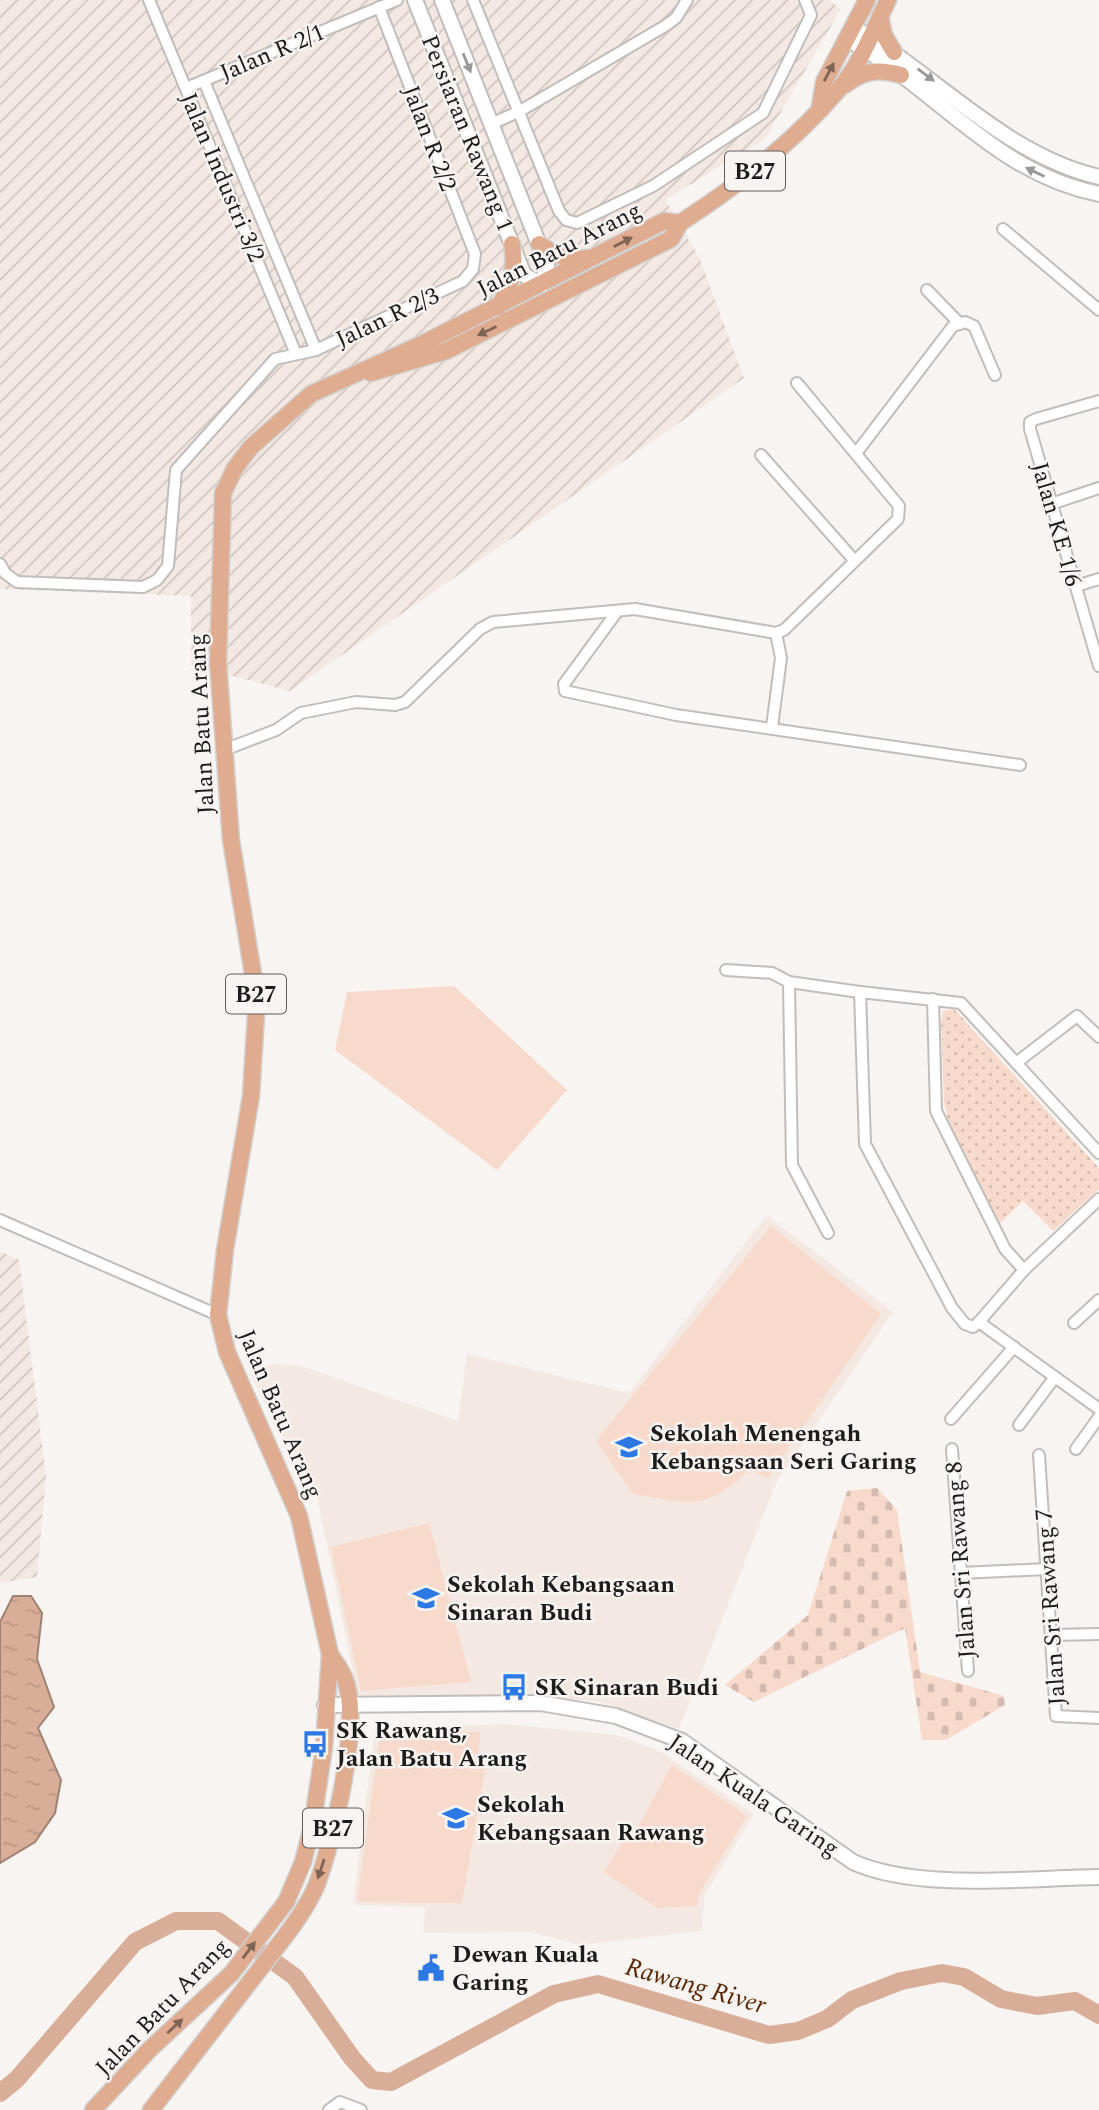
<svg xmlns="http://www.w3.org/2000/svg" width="1099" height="2110" font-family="Spectral,serif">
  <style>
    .built { fill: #f4e8e2 }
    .industrial { fill: url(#industrial-furrows) }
    .green { fill: #f8dacc }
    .cemetery { fill: url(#cemetery-stones) }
    .park { fill: url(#park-dots) }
    .water { fill: url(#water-ripples); stroke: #a18272; stroke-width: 2 }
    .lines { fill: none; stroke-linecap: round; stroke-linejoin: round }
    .river { stroke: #d9ae98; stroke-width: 18 }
    .street-casing { stroke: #c1bdbb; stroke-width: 14 }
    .secondary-casing { stroke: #c1bdbb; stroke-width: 18 }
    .primary-casing { stroke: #d2d1d1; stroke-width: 19 }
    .street { stroke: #fff; stroke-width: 10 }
    .secondary { stroke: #fff; stroke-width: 14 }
    .primary { stroke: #e0ac8f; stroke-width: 16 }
    .oneway { fill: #999898 }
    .oneway2 { fill: #7e6455 }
    .labels { text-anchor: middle; stroke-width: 5; stroke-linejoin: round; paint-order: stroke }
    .shield { fill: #f8f4f2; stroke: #5f5c5c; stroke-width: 2 }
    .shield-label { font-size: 23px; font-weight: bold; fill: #1d1b1b }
    .street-label { font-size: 24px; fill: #1d1b1b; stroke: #f8f4f2 }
    .poi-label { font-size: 24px; font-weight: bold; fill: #1d1b1b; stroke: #f8f4f2; text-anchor: start }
    .water-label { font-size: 26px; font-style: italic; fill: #5c2705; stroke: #f8f4f2 }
  </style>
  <defs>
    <pattern id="industrial-furrows" width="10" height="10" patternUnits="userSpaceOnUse" patternTransform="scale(1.75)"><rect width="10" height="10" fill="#f4e8e2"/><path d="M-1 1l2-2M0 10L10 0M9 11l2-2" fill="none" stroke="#d1c6c1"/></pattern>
    <pattern id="cemetery-stones" width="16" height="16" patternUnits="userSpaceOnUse" patternTransform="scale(1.75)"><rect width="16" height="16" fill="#f8dacc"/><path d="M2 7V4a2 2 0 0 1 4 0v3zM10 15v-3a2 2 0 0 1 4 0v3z" fill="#d4baaf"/></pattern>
    <pattern id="park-dots" width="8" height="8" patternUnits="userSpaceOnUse" patternTransform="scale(1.75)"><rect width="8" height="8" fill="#f8dacc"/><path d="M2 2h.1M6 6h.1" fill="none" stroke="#d4baaf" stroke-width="1.8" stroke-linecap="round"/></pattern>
    <pattern id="water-ripples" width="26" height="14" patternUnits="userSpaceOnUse" patternTransform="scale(1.75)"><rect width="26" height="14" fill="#d9ae98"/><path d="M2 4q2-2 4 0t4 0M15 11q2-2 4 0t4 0" fill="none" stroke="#ba9582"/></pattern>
  </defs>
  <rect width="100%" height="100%" fill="#f8f4f2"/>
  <g class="built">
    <path d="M767 1215 893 1312 776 1483 679 1729 596 1701 508 1696 358 1697 318 1501 250 1374 272 1364 301 1366 458 1421 467 1354 629 1393Z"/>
    <path d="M506 1724 616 1735 660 1751 754 1814 704 1896 702 1931 580 1945 530 1932 423 1933 425 1907 353 1905 375 1729Z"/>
  </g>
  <g class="industrial">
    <path d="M0 0H829L841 9 765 139 665 200 699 257 744 378 290 691 191 665V596L0 589Z"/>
    <path d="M0 1251 19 1260 46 1476 37 1577 0 1583Z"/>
  </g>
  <g class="green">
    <path d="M454 986 567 1090 497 1170 335 1050 347 992Z"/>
    <path d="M771 1226 881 1314 768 1478 749 1470C705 1513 689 1503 633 1494L596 1441Z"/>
    <path d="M429 1523 471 1682 361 1691 331 1547Z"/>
    <path d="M480 1732 478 1763 486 1764 462 1903 357 1902 380 1733Z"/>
    <path d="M672 1765 747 1816 700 1892 697 1906 657 1908 604 1872 625 1838 631 1840Z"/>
  </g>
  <path class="cemetery" d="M877 1488 897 1510 920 1672 1004 1696 1005 1705 946 1740H922L905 1628 754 1702 725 1685 808 1615 847 1491Z"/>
  <path class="park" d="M954 1009 1099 1168V1189L1053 1231 1023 1201 999 1224 948 1120 944 1102 941 1021 943 1011Z"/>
  <path class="water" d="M13 1596H31L42 1613 37 1659 54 1707 38 1728 61 1780 55 1813 35 1842 0 1863V1622Z"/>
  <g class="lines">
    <path class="river" d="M0 2093 17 2079 135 1942 176 1921H218L295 1977 352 2058 372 2080 391 2082 554 1994 598 1984 769 2035 798 2031 827 2019 852 2000 901 1981 942 1973 964 1977 1001 1999 1037 2006 1075 2001 1099 2015"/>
    <defs>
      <g id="street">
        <path d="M149 0 296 354"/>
        <path d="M473 0 559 211 566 220 577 223 653 186 763 113 811 15 805 0"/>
        <path d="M204 81 316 350"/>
        <path d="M186 88 397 0"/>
        <path d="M491 124 520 111 665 26 676 18 687 0"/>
        <path d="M1003 229 1099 310"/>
        <path d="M927 290 960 324"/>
        <path d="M1099 401 1036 419 1030 422V429L1099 666"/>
        <path d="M857 452 953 326 965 322 974 326 995 375"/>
        <path d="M761 455 854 560"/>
        <path d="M1051 504 1099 488"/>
        <path d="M0 564 5 573 17 582 143 587 157 580 168 566 176 470 275 359 316 350 463 281 473 269 475 254 379 7"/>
        <path d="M1076 586 1099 579"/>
        <path d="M616 613 564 684 565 691 676 715 1020 765"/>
        <path d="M772 727 781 658 776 633"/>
        <path d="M224 750 276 730 301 713 356 702 395 705 405 702 480 629 493 622 635 609 776 633 784 630 898 519 899 506 797 383"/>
        <path d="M726 970 772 973 789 982 860 992 961 1003 1099 1153"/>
        <path d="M789 982 792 1165 828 1233"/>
        <path d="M860 992 865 1144 952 1308 965 1324 973 1327 979 1322 1024 1270 1099 1199"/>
        <path d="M933 999 936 1111 1005 1249 1024 1270"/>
        <path d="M1016 1063 1077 1016 1099 1037"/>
        <path d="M0 1220 218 1315"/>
        <path d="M979 1322 1099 1409"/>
        <path d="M1074 1323 1099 1300"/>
        <path d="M951 1419 1014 1347"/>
        <path d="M1019 1425 1055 1377"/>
        <path d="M952 1449 968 1671"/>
        <path d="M1076 1449 1099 1417"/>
        <path d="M1039 1455 1056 1716 1099 1718"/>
        <path d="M961 1573 1047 1569"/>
        <path d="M1051 1635 1099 1634"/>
        <path d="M329 2110 340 2102 361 2110"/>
      </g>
      <g id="secondary">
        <path d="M415 0 524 275 542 285 547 265 442 0"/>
        <path d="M853 27C935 74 1004 155 1099 177"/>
        <path d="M847 39C936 87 994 173 1099 194"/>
        <path d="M325 1705 540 1703 616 1716 682 1741 853 1862C917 1891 1027 1878 1099 1877"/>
      </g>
      <g id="primary">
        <path d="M880 16 884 35 894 52"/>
        <path d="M845 85C864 70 878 69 901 75"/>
        <path d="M820 107 824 82 867 0"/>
        <path d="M539 244C555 255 568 261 588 258"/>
        <path d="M498 307C512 286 516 268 512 244"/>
        <path d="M371 373 446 351 671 239 680 223"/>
        <path d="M93 2110 150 2049 231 1974 286 1902 303 1862 312 1827 324 1747 330 1654 299 1516 227 1352 218 1315 225 1250 251 1096 257 998 231 840 218 662 223 493 235 468 251 447 311 394 424 343 664 221 680 223C739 185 793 143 839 89 860 65 874 29 888 0"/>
        <path d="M151 2110 283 1939C296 1922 309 1904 317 1884 333 1840 363 1721 344 1677 341 1669 334 1661 330 1654"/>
      </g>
    </defs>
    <use href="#street" class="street-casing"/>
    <use href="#secondary" class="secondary-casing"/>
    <use href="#primary" class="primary-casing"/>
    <use href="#street" class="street"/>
    <use href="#secondary" class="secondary"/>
    <use href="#primary" class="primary"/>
  </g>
  <defs><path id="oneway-solid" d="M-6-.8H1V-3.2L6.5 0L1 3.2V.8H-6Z" transform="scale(1.75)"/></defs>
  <g class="oneway">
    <use href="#oneway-solid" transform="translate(467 63) rotate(68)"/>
    <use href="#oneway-solid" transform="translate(926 75) rotate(37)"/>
    <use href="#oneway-solid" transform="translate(1035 172) rotate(-154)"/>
  </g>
  <g class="oneway2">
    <use href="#oneway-solid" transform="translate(829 72) rotate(-62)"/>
    <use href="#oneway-solid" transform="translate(623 242) rotate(-27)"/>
    <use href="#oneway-solid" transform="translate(487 331) rotate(155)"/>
    <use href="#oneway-solid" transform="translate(321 1869) rotate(108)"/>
    <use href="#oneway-solid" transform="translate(249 1950) rotate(-53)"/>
    <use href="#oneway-solid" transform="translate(175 2026) rotate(-43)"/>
  </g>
  <defs>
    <symbol id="school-bare" viewBox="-9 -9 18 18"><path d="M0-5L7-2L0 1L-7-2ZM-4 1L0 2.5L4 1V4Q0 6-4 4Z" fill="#2c78e4" stroke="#f8f4f2" stroke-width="2.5" paint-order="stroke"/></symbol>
    <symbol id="bus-bare" viewBox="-9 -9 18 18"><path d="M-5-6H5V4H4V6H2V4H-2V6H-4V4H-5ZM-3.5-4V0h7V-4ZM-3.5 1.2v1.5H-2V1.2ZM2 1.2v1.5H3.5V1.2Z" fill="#2c78e4" stroke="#f8f4f2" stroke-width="2.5" paint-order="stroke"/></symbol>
    <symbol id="civic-bare" viewBox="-9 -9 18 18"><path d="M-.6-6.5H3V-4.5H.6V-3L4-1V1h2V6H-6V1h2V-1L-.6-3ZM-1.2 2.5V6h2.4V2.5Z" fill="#2c78e4" stroke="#f8f4f2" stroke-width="2.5" paint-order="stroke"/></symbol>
  </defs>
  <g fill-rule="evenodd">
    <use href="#school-bare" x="610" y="1428" width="38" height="38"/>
    <use href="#school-bare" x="407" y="1579" width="38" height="38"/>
    <use href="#bus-bare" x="495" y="1668" width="38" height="38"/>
    <use href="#bus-bare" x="296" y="1725" width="38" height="38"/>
    <use href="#school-bare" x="437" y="1799" width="38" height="38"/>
    <use href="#civic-bare" x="412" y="1949" width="38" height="38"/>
  </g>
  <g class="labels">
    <g class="shield">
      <rect x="725" y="151.5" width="60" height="39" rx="5"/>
      <rect x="226" y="974.5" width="60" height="39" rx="5"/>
      <rect x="303" y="1808.5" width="60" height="39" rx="5"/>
    </g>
    <g class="shield-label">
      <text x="755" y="179">B27</text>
      <text x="256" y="1002">B27</text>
      <text x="333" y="1836">B27</text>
    </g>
    <g class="street-label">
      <text transform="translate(272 52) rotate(-23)" y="8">Jalan R 2/1</text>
      <text transform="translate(468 133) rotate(68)" y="8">Persiaran Rawang 1</text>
      <text transform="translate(430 138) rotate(69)" y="8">Jalan R 2/2</text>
      <text transform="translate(223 177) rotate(67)" y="8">Jalan Industri 3/2</text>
      <text transform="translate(559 249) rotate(-27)" y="8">Jalan Batu Arang</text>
      <text transform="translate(387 317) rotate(-25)" y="8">Jalan R 2/3</text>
      <text transform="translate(1057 524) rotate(74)" y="8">Jalan KE 1/6</text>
      <text transform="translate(201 724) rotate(-93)" y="8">Jalan Batu Arang</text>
      <text transform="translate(281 1414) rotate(67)" y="8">Jalan Batu Arang</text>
      <text transform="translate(960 1560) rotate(-94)" y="8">Jalan Sri Rawang 8</text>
      <text transform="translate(1050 1607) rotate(-94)" y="8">Jalan Sri Rawang 7</text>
      <text transform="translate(754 1795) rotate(34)" y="8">Jalan Kuala Garing</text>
      <text transform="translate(162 2007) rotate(-46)" y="8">Jalan Batu Arang</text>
    </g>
    <g class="poi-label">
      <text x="650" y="1441">Sekolah Menengah<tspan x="650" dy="28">Kebangsaan Seri Garing</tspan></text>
      <text x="447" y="1592">Sekolah Kebangsaan<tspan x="447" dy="28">Sinaran Budi</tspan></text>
      <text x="535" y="1695">SK Sinaran Budi</text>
      <text x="336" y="1738">SK Rawang,<tspan x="336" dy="28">Jalan Batu Arang</tspan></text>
      <text x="477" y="1812">Sekolah<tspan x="477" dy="28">Kebangsaan Rawang</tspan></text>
      <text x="452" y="1962">Dewan Kuala<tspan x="452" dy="28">Garing</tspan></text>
    </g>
    <g class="water-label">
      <text transform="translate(696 1985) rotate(16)" y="9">Rawang River</text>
    </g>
  </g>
</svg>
